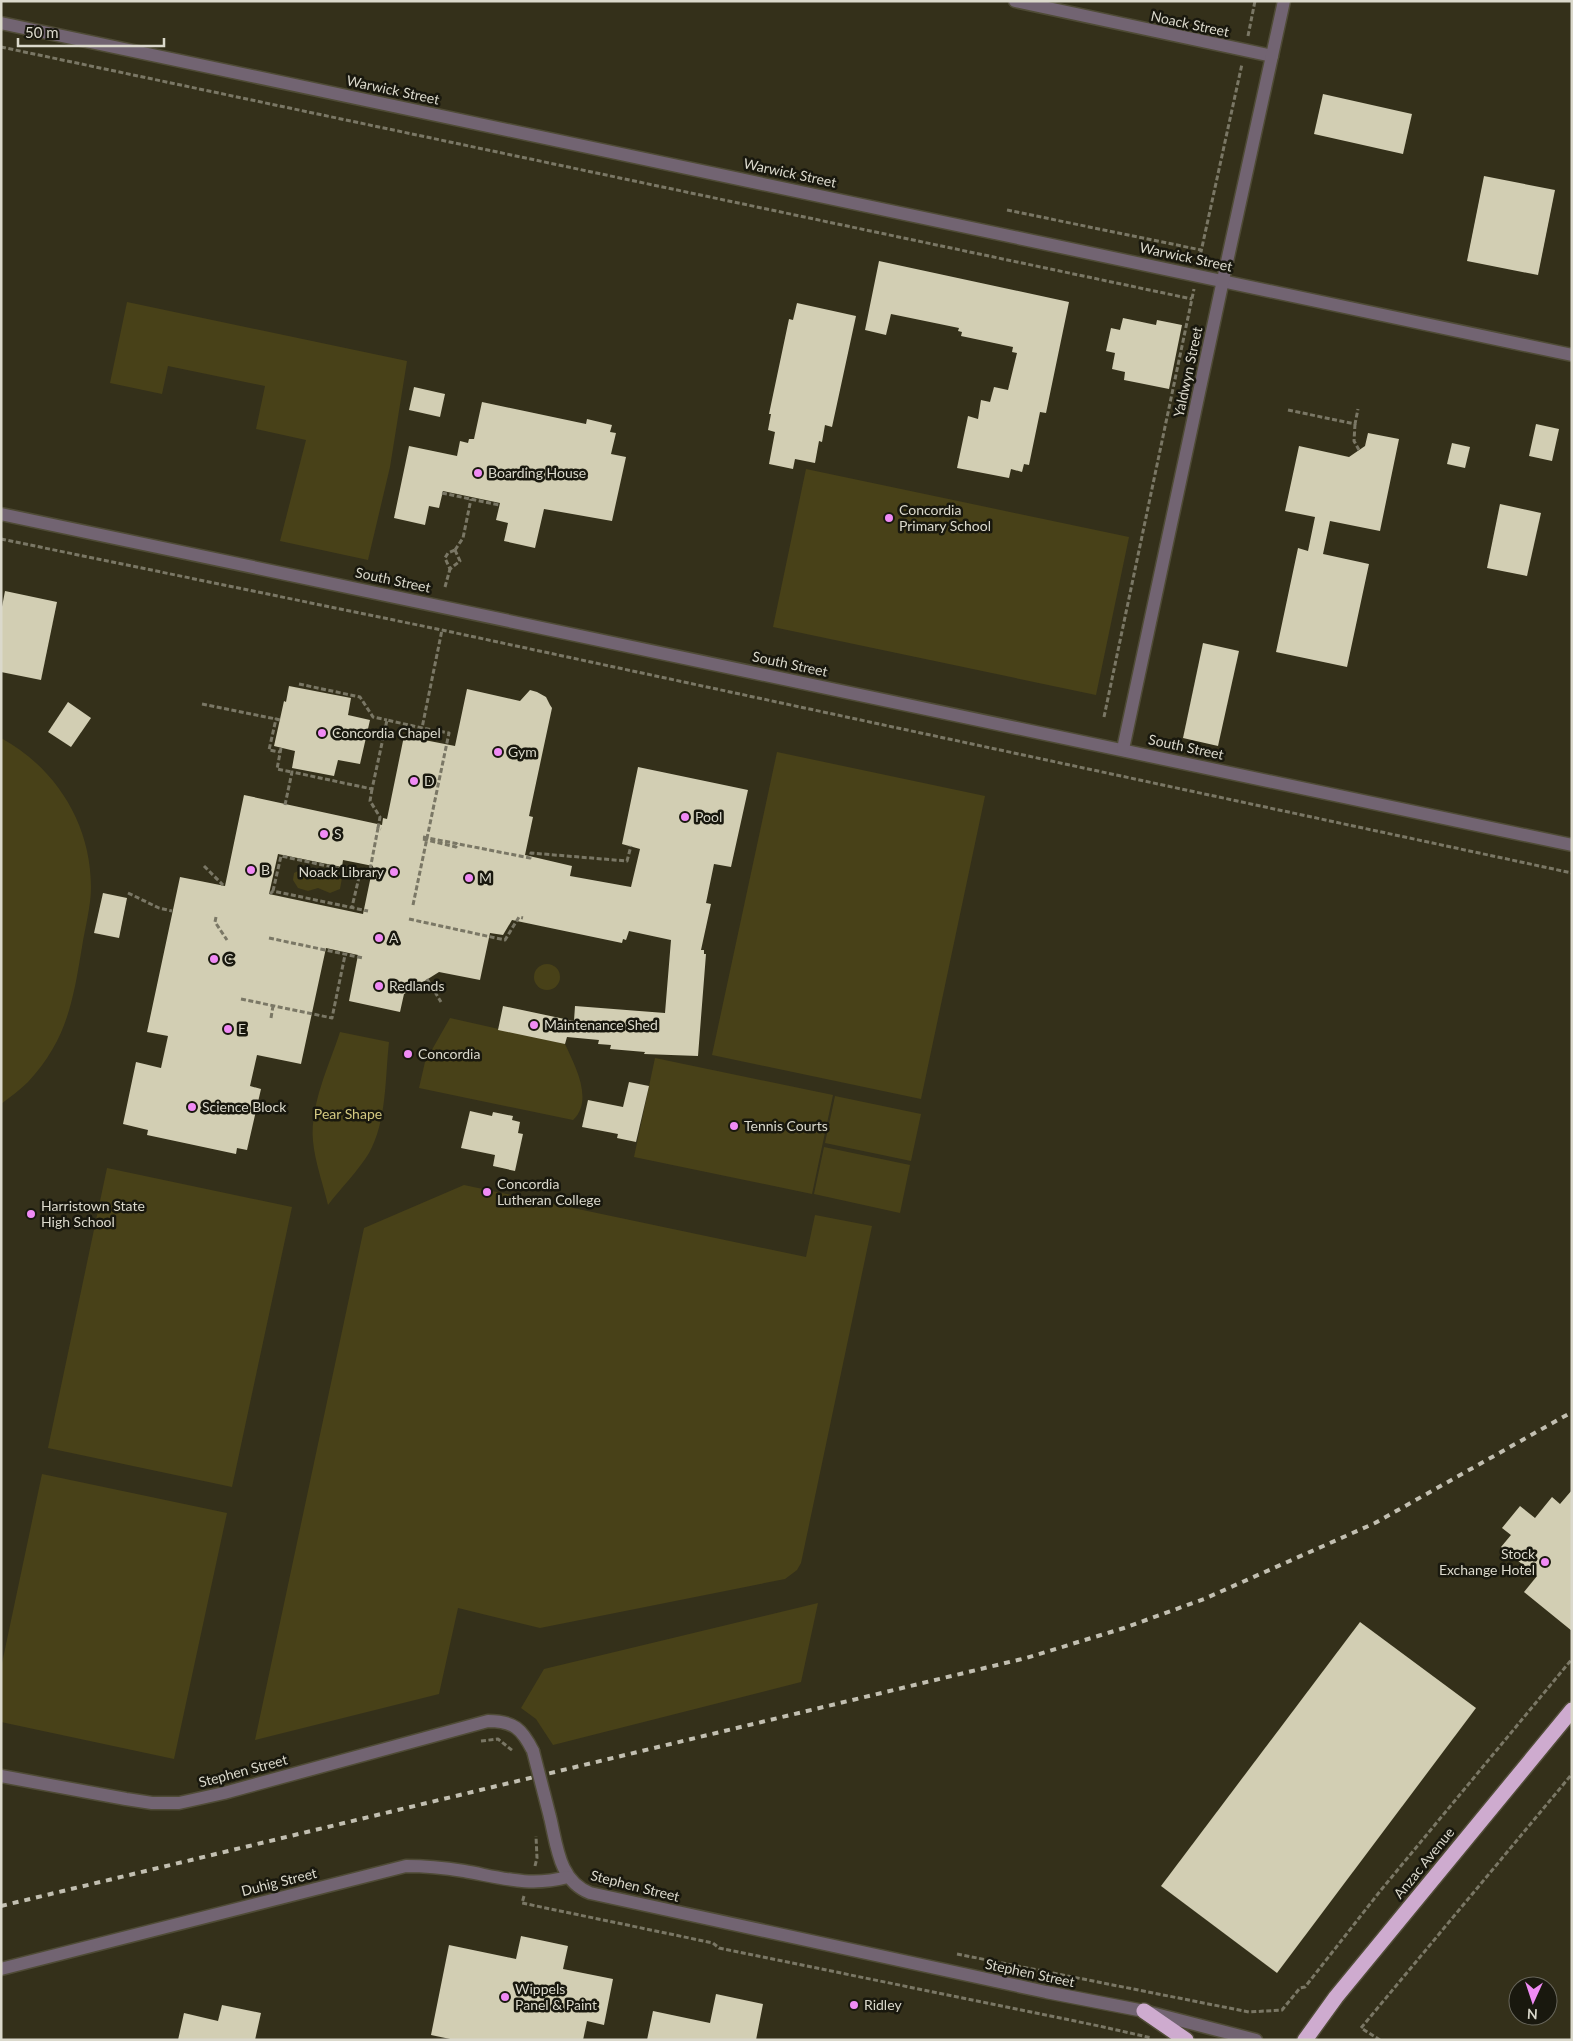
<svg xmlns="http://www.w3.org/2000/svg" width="1573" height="2041" font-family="Lato,sans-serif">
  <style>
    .green { fill: #484118 }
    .building { fill: #d2ceb3; fill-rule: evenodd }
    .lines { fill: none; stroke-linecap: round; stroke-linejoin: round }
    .minor-casing { stroke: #4f4b36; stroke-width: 15 }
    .highway-casing { stroke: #4f4b36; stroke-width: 18 }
    .path { stroke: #7a7765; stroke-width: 3; stroke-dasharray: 5 2.5; stroke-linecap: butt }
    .minor { stroke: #726472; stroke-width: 12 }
    .highway { stroke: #ceabcf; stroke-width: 15 }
    .rail { stroke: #c2bfb1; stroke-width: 4; stroke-dasharray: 6 6; stroke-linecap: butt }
    .minor-bridge-casing { stroke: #4f4b36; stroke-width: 15; stroke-linecap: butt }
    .minor-bridge { stroke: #726472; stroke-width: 12 }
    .poi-dot { fill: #f08bf5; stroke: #19180e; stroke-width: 2 }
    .labels { text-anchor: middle; stroke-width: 5; stroke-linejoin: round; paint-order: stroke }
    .street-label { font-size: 14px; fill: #dbd9cc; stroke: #19180e }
    .poi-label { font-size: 14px; fill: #dbd9cc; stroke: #19180e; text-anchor: start }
    .park-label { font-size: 14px; fill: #d4c981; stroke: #19180e }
  </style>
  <rect width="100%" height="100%" fill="#34301a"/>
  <g class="green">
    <path d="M127 302 407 361 390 467 368 560 280 541 306 440 256 429 265 386 168 366 162 394 110 383Z"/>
    <path d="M806 469 1129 537 1096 695 773 627Z"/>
    <path d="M1 738C56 768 91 824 91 887 91 906 85 928 82 947 73 1001 67 1040 28 1082 20 1090 10 1097 1 1104Z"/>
    <path d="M777 752 985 796 921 1099 712 1055Z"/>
    <path d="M304 868 337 876 342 878 340 889 330 893 318 888 308 891 298 888 293 880 294 873Z"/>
    <circle cx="547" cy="977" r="13"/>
    <path d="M450 1018 565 1044C575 1066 594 1100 573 1120L419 1088 425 1062Z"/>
    <path d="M340 1032 389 1042C385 1078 387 1121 369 1153 358 1171 341 1188 328 1205 323 1184 315 1162 313 1141 310 1104 329 1066 340 1032Z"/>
    <path d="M655 1058 833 1095 812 1194 634 1157Z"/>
    <path d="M835 1096 921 1114 911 1161 825 1143Z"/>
    <path d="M824 1147 910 1165 900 1213 814 1194Z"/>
    <path d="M107 1168 292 1207 232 1487 48 1448Z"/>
    <path d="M464 1185 806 1257 815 1215 872 1226 801 1563 797 1570 785 1579 540 1628 458 1608 439 1694 255 1740 364 1228Z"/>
    <path d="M42 1474 227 1513 174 1759 1 1722V1668Z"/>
    <path d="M818 1603 801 1682 553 1745 536 1719 521 1708 544 1669Z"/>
  </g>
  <g class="building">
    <path d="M1323 94 1412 114 1403 154 1314 134Z"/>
    <path d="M1484 176 1555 190 1538 275 1467 261Z"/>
    <path d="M879 261 1069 302 1046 413 1040 412 1029 465 1024 464 1022 472 1011 469 1009 478 957 468 968 416 978 419 981 400 990 402 994 387 1008 390 1017 353 1012 352 1013 347 961 336 962 332 958 331 959 328 891 314 886 335 865 330Z"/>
    <path d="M797 303 856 316 832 427 825 425 822 442 819 441 815 463 795 459 793 469 769 464 775 432 768 430 771 414H769L789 319 793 320Z"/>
    <path d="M1123 318 1156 325 1157 320 1182 325 1169 389 1124 380 1125 372 1112 369 1115 353 1106 351 1111 328 1120 330Z"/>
    <path d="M414 387 445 394 440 417 409 410Z"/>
    <path d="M482 402 586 424 587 419 612 425 610 432 616 433 611 454 626 457 612 521 544 509 535 548 504 541 508 523 496 520 500 503 443 491 439 508 429 506 425 525 394 518 409 446 457 456 460 441 468 443 469 439H474Z"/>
    <path d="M1536 424 1559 429 1552 461 1529 456Z"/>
    <path d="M1368 433 1399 439 1380 531 1330 521 1323 554 1369 564 1347 667 1276 652 1298 548 1308 551 1315 517 1285 511 1299 446 1349 457 1365 446Z"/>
    <path d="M1452 443 1470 447 1465 468 1447 464Z"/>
    <path d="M1500 504 1541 513 1527 576 1487 568Z"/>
    <path d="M5 591 57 602 41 680 1 672V612Z"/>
    <path d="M1203 643 1239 651 1218 746 1183 738Z"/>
    <path d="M289 686 351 698 348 715 370 720 360 764 338 760 334 776 292 768 295 751 274 746 284 701 286 702Z"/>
    <path d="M467 689 520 701 530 690 537 692 546 697 550 705 552 708 529 816 533 817 525 855 572 866 570 876 631 887 640 849 622 844 638 767 748 790 731 867 714 864 706 903 711 904 701 950H704V954H706L698 1056 644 1054 645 1052 610 1049 611 1045 598 1044 599 1040 567 1037 565 1044 498 1030 503 1006 574 1021 575 1006 665 1013 671 940 629 931 626 940 623 939 622 943 512 920 503 935 490 933 480 980 439 972 404 994 400 1012 349 1001 358 955 326 948 301 1064 257 1055 250 1086 261 1089 247 1150 237 1148 236 1154 147 1135 148 1130 123 1124 136 1062 161 1068 168 1036 147 1032 180 877 225 886 244 795 382 825 383 818 387 819 404 736 455 746ZM278 854 342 867 343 860 373 866 363 914 269 894Z"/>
    <path d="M68 702 91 718 71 747 48 732Z"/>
    <path d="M103 893 127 898 119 938 94 933Z"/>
    <path d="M629 1082 649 1086 636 1142 617 1138 618 1134 582 1127 588 1100 623 1107Z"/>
    <path d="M470 1111 492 1116 493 1112 513 1116 512 1120 520 1122 518 1133 523 1134 515 1171 493 1166 495 1155 461 1148Z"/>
    <path d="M1572 1490V1631L1524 1592 1537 1576 1501 1547 1511 1535 1502 1528 1520 1506 1535 1518 1552 1497 1560 1504Z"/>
    <path d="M1360 1622 1476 1708 1277 1973 1161 1886Z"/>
    <path d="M521 1936 568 1946 563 1969 613 1979 604 2025 587 2021 583 2040H455L431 2035 449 1945 516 1959Z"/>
    <path d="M716 1994 763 2004 756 2040H647L653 2011 710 2023Z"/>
    <path d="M222 2005 261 2013 255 2040H178L184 2013 218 2021Z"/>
  </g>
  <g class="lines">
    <defs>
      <g id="minor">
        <path d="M1015 1 1272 56"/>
        <path d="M1 23 1572 355"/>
        <path d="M1 514 1572 845"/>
        <path d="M1123 749 1223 280 1284 1"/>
        <path d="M1 1776 126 1799 152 1803H179L224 1793 488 1721C514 1721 522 1729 533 1751"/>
        <path d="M550 1817C557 1846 559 1881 590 1893L1046 1992 1144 2011 1256 2040"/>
        <path d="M1 1969 406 1866C426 1866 445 1868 464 1871 503 1878 529 1887 568 1877"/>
      </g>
      <g id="highway">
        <path d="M1144 2011 1186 2040"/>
        <path d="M1305 2040 1336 1997 1572 1710"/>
      </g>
    </defs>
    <use href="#minor" class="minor-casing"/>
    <use href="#highway" class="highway-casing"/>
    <g class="path">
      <path d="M1248 36 1255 1"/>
      <path d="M1 47 1192 299"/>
      <path d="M1007 210 1201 250"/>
      <path d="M1199 261 1242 64"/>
      <path d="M1288 410 1355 424 1358 409"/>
      <path d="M1355 424 1354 441 1359 450"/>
      <path d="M442 493 499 505"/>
      <path d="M1 539 442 630 1572 873"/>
      <path d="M455 550 463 538 471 499"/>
      <path d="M455 550 460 561 450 569 445 558 448 553Z"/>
      <path d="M445 587 450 569"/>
      <path d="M299 684 360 697 373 717 387 720"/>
      <path d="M202 704 276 719"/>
      <path d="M1104 717 1194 289"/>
      <path d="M280 720 276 719 269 750 280 752"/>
      <path d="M281 748 277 769 292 772"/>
      <path d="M372 789 370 801 380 817 378 828"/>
      <path d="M285 805 292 772 372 789 387 720 422 728 442 630"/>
      <path d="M423 837 530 858 531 853 627 861 631 846"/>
      <path d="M423 839 456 847 457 843"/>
      <path d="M204 866 223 885"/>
      <path d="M360 873 369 875 378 828 381 829"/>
      <path d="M273 891 281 856 360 873 352 907"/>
      <path d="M128 893 159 908 172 911"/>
      <path d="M270 894 273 891 368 911"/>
      <path d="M413 905 449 733 422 728"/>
      <path d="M216 917 215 922 227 940"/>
      <path d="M409 919 505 940 519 917 523 918"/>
      <path d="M269 938 363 958"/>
      <path d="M427 979 441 1002"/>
      <path d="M241 999 332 1018 345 955"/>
      <path d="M271 1018 273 1006"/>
      <path d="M481 1741 498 1739 513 1751"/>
      <path d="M535 1866 537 1858 536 1836"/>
      <path d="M524 1896 522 1903 713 1943 719 1948 1099 2026 1152 2038"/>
      <path d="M957 1954 1249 2012 1282 2010 1300 1988 1305 1987 1381 1890 1572 1659"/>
      <path d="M1380 2040 1361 2028 1572 1774"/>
    </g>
    <use href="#minor" class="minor"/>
    <use href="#highway" class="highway"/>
    <path class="rail" d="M1 1906 1026 1658 1124 1628 1204 1599 1375 1523 1572 1412"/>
    <defs>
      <path id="minor-bridge" d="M533 1751 550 1817"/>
    </defs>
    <use href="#minor-bridge" class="minor-bridge-casing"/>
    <use href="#minor-bridge" class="minor-bridge"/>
  </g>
  <g class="poi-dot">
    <circle cx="478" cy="473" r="5"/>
    <circle cx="889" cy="518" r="5"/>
    <circle cx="322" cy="733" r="5"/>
    <circle cx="498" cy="752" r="5"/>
    <circle cx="414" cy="781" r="5"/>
    <circle cx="685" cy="817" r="5"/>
    <circle cx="324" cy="834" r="5"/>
    <circle cx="251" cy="870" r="5"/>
    <circle cx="394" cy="872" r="5"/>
    <circle cx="469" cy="878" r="5"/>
    <circle cx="379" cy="938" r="5"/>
    <circle cx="214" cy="959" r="5"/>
    <circle cx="379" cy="986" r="5"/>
    <circle cx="534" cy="1025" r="5"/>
    <circle cx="228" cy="1029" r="5"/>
    <circle cx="408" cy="1054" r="5"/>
    <circle cx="192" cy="1107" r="5"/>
    <circle cx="734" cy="1126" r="5"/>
    <circle cx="487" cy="1192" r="5"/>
    <circle cx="31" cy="1214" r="5"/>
    <circle cx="1545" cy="1562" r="5"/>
    <circle cx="505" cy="1997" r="5"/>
    <circle cx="854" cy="2005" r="5"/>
  </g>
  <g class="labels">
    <g class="street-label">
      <text transform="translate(1190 24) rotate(12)" y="5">Noack Street</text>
      <text transform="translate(393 90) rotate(12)" y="5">Warwick Street</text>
      <text transform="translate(790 173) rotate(12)" y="5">Warwick Street</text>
      <text transform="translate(1186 257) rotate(12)" y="5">Warwick Street</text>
      <text transform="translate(1188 372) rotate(-78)" y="5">Yaldwyn Street</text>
      <text transform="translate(393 580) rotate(12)" y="5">South Street</text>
      <text transform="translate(790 664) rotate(12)" y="5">South Street</text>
      <text transform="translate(1186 747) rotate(12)" y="5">South Street</text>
      <text transform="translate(243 1771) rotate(-15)" y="5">Stephen Street</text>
      <text transform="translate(1424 1863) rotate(-51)" y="5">Anzac Avenue</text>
      <text transform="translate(279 1882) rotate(-14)" y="5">Duhig Street</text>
      <text transform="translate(635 1886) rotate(14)" y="5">Stephen Street</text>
      <text transform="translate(1030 1973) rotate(12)" y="5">Stephen Street</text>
    </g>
    <g class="poi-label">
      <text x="488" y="478">Boarding House</text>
      <text x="899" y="515">Concordia<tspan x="899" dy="16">Primary School</tspan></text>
      <text x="332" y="738">Concordia Chapel</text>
      <text x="508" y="757">Gym</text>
      <text x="424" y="786">D</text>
      <text x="695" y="822">Pool</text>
      <text x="334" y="839">S</text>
      <text x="261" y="875">B</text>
      <text x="384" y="877" text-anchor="end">Noack Library</text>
      <text x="479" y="883">M</text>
      <text x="389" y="943">A</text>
      <text x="224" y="964">C</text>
      <text x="389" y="991">Redlands</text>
      <text x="544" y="1030">Maintenance Shed</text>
      <text x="238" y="1034">E</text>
      <text x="418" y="1059">Concordia</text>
      <text x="202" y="1112">Science Block</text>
      <text x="744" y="1131">Tennis Courts</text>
      <text x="497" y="1189">Concordia<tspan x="497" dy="16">Lutheran College</tspan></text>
      <text x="41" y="1211">Harristown State<tspan x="41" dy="16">High School</tspan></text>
      <text x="1535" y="1559" text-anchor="end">Stock<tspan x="1535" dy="16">Exchange Hotel</tspan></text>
      <text x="515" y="1994">Wippels<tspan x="515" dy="16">Panel &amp; Paint</tspan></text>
      <text x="864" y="2010">Ridley</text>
    </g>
    <g class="park-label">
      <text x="348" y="1119">Pear Shape</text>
    </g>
  </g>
  <rect width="1573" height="2041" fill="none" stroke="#dbd9cc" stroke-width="5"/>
  <g transform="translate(1533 2001) rotate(183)"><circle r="24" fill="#19180e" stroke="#67655a"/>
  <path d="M0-4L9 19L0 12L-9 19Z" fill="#f08bf5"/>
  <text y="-8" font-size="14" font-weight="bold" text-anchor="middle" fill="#dbd9cc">N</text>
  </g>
  <path d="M18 38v8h146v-8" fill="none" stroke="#dbd9cc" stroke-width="2.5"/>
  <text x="25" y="38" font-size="15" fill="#dbd9cc" stroke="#19180e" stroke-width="4" paint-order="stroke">50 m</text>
</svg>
